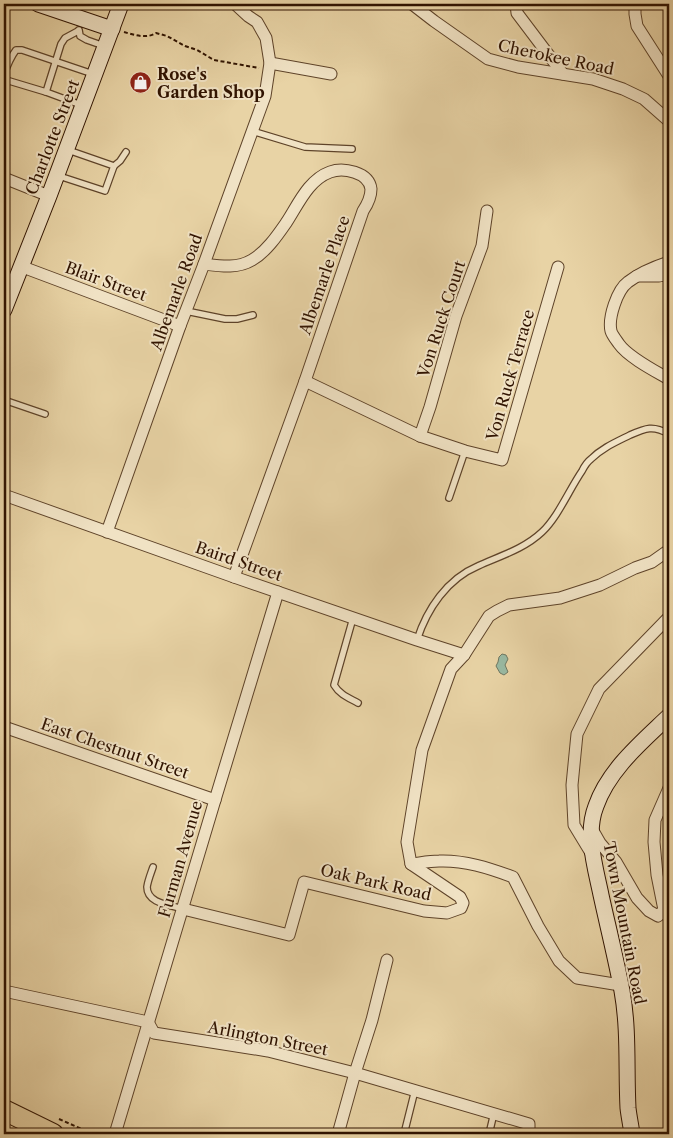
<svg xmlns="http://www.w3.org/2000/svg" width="673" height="1138" font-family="'Libre Caslon Text',serif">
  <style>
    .water { fill: #98b9a2; stroke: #6e7761 }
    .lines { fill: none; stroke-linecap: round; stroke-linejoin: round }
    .lane-casing { stroke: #5e4329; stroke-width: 8 }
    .street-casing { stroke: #5e4329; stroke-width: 13 }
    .secondary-casing { stroke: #301300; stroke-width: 17 }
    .highway-casing { stroke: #301300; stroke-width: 22 }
    .path { stroke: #301300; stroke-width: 2; stroke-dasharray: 4 2.5; stroke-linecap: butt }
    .lane { stroke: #f0e2c4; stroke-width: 5.5 }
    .street { stroke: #f0e2c4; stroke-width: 11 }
    .secondary { stroke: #f0e2c4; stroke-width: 15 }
    .highway { stroke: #e8d3a5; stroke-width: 20 }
    .labels { text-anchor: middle; stroke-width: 4; stroke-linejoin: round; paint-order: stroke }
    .street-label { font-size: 16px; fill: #301300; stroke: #f0e2c4 }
    .poi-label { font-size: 16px; font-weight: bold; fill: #301300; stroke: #f0e2c4; text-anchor: start }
  </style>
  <rect width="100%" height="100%" fill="#e8d3a5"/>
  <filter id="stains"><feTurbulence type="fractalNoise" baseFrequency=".004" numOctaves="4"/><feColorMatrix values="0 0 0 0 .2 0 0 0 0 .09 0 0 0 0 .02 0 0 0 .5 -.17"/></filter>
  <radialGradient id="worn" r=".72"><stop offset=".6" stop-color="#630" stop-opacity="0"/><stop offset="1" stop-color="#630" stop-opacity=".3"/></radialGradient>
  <path class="water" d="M502 654 506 655 508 659 505 665 508 672 504 675 500 673 496 666 498 662 499 657Z"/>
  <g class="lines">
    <defs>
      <g id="lane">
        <path d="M79 30 80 36 87 40 104 46"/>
        <path d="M46 92 61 44 65 38 78 31"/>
        <path d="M81 105 46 92 6 80 4 75C7 66 10 58 16 50H22L93 74"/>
        <path d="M252 131 305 147 352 149"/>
        <path d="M114 166 120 161 126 152"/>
        <path d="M59 176 105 191 114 166 68 150"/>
        <path d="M186 311 225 319H237L253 315"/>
        <path d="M4 400 45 414"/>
        <path d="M449 498 465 451"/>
        <path d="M353 618 334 685C340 695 349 698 358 703"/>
        <path d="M417 640C427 609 447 579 478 566 500 556 524 549 542 532 558 517 569 490 582 471 584 467 587 462 591 459 602 448 616 442 630 435 646 428 653 425 669 434"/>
        <path d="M153 867C151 873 148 880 147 887 147 904 171 905 183 909"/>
        <path d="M404 1134 415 1090"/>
        <path d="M489 1134 494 1113"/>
      </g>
      <g id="street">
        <path d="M412 4 434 21 488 59 518 67 593 79 623 89 644 99 669 121"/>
        <path d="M516 4 517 13 563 74"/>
        <path d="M635 4V14L637 26 669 76"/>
        <path d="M270 63 331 74"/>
        <path d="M4 178 49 196"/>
        <path d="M669 262C654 267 641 272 628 282 617 290 608 318 611 331 612 335 617 341 619 344 628 357 655 371 669 379"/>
        <path d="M204 264C220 266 237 269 252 260 266 252 277 236 286 223 298 205 308 180 330 172 343 167 369 172 371 189 371 197 367 205 363 211L305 381 234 577"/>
        <path d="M20 266 180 326"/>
        <path d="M637 276H659L669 274"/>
        <path d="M305 381 420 436 465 451 502 460 558 267"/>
        <path d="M420 436 430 407 456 316 482 246 487 211"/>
        <path d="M4 495 234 577 417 640 464 655"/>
        <path d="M107 532 180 326 204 264 265 96 270 63 266 38 257 22 248 16 235 4"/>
        <path d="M4 727 215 800"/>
        <path d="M592 829 600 843 616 862 637 898 649 911 658 916 664 910 657 875 654 842 655 820 669 788"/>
        <path d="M591 853 574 825 572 785 577 734 599 689 669 617"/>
        <path d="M411 864C420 863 429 861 439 861 464 860 489 868 513 877L538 926 559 961 577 978 620 985"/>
        <path d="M183 909 289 935 304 882 424 911 447 913 461 908 463 903 460 897 411 864 407 842 422 750 451 669 464 655 489 616 497 611 509 605 560 598 600 585 635 568 652 562 669 550"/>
        <path d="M4 991 148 1022 154 1033 268 1051 355 1073 529 1124V1134"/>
        <path d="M115 1134 215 800 278 592"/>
        <path d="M338 1134 355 1073 372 1020 387 960"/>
      </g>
      <g id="secondary">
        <path d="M38 4 112 29"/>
        <path d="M4 310 49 196 121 4"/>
        <path d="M632 1134C631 1126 629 1117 628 1108 626 1069 629 1030 622 991 616 959 608 927 601 895 595 866 585 834 596 806 609 769 642 742 669 716"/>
      </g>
      <path id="highway" d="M4 1110 53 1134"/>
    </defs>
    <use href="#lane" class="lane-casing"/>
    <use href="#street" class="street-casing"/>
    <use href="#secondary" class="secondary-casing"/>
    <use href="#highway" class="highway-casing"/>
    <g class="path">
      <path d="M124 32C134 35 147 39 156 33L167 36 185 46 197 50 214 60 259 68"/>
      <path d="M59 1119 93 1134"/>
    </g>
    <use href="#lane" class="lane"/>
    <use href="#street" class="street"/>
    <use href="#secondary" class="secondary"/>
    <use href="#highway" class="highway"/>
  </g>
  <defs>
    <symbol id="shop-disc" viewBox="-11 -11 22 22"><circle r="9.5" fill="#8f2418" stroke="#f0e2c4"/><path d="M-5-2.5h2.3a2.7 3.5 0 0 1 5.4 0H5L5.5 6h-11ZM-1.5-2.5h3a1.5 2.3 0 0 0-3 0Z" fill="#fff"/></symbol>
  </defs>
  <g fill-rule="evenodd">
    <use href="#shop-disc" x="128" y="70" width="25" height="25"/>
  </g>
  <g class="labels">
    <g class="street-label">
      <text transform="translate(556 57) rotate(12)" y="6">Cherokee Road</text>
      <text transform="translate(52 137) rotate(-69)" y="6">Charlotte Street</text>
      <text transform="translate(324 275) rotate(-71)" y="6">Albemarle Place</text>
      <text transform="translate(106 281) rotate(20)" y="6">Blair Street</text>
      <text transform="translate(176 292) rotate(-70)" y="6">Albemarle Road</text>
      <text transform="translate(441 319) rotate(-72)" y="6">Von Ruck Court</text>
      <text transform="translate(510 375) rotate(-74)" y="6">Von Ruck Terrace</text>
      <text transform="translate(239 561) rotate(19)" y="6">Baird Street</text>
      <text transform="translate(115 748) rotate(19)" y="6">East Chestnut Street</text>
      <text transform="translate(180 859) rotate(-74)" y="6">Furman Avenue</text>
      <text transform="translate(376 882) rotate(13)" y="6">Oak Park Road</text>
      <text transform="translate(625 923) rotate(79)" y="6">Town Mountain Road</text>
      <text transform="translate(268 1038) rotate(11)" y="6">Arlington Street</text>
    </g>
    <g class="poi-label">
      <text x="157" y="80">Rose's<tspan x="157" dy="18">Garden Shop</tspan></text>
    </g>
  </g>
  <rect width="673" height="1138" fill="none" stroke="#e8d3a5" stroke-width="20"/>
  <rect x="5" y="5" width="663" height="1128" fill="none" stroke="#301300" stroke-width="2.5"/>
  <rect x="10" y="10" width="653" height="1118" fill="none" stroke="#301300"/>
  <rect width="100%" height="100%" filter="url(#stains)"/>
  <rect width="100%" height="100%" fill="url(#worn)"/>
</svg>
